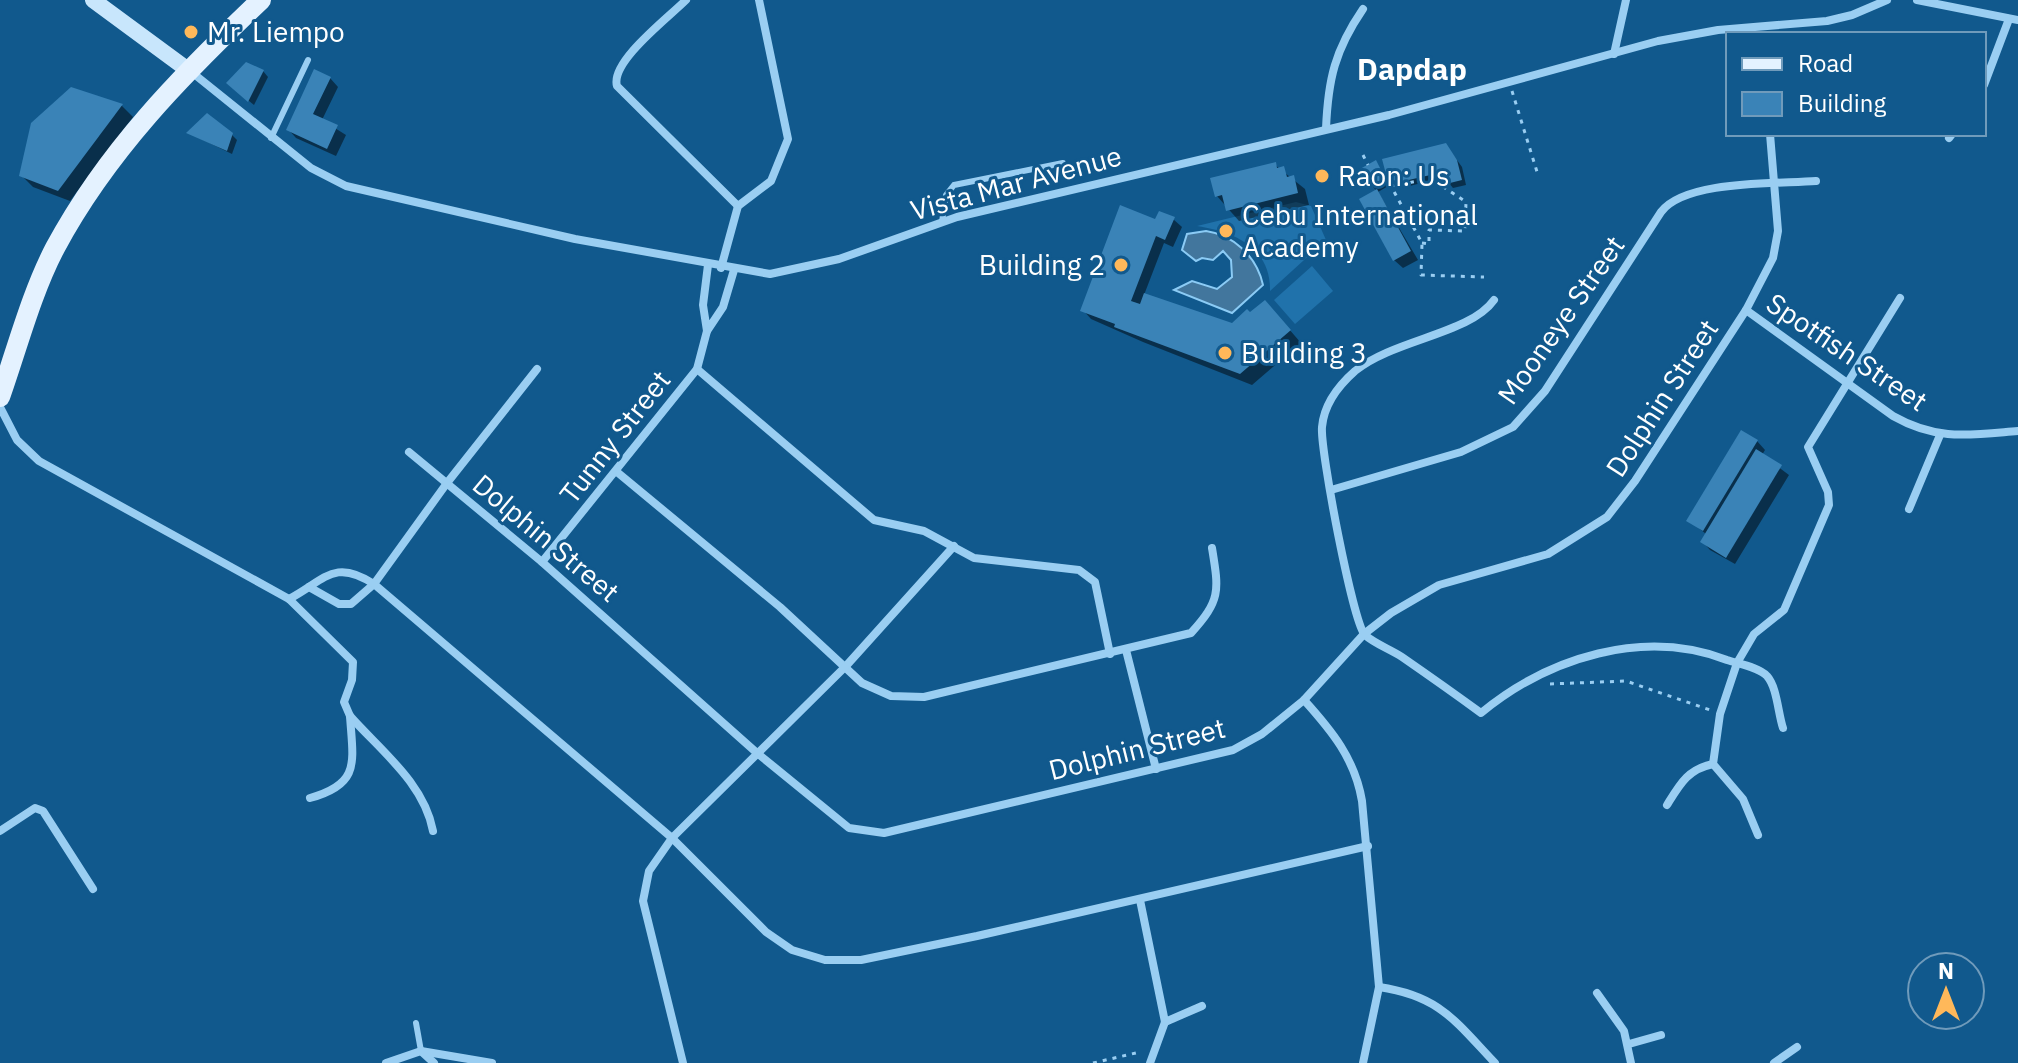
<svg xmlns="http://www.w3.org/2000/svg" width="2018" height="1063" font-family="'IBM Plex Sans',sans-serif">
  <style>
    .green { fill: #2072ab }
    .water { fill: #42769d; stroke: #8bcbf5; stroke-width: 2 }
    .shadow { fill: #0007 }
    .building { fill: #3a83b7 }
    .lines { fill: none; stroke-linecap: round; stroke-linejoin: round }
    .path { stroke: #9acef2; stroke-width: 3; stroke-dasharray: 4 6; stroke-linecap: butt }
    .lane { stroke: #9acef2; stroke-width: 6 }
    .street { stroke: #9acef2; stroke-width: 8 }
    .secondary { stroke: #c8e6fc; stroke-width: 16 }
    .primary { stroke: #e4f2ff; stroke-width: 20 }
    .poi-dot { fill: #ffb85a; stroke: #11598d; stroke-width: 3 }
    .labels { text-anchor: middle; stroke-width: 6; stroke-linejoin: round; paint-order: stroke }
    .poi-label { font-size: 28px; fill: #fff; stroke: #11598d; text-anchor: start }
    .street-label { font-size: 28px; fill: #fff; stroke: #11598d }
    .neighbourhood-label { font-size: 30px; font-weight: bold; fill: #fff; stroke: #11598d }
  </style>
  <rect width="100%" height="100%" fill="#11598d"/>
  <g class="green">
    <path d="M1296 202 1311 206 1326 240 1270 291C1271 247 1234 232 1197 226Z"/>
    <path d="M1312 266 1333 291 1295 324 1274 300Z"/>
  </g>
  <path class="water" d="M1206 231C1234 235 1257 257 1263 285L1232 313 1174 290 1192 281 1217 289 1232 277 1231 260 1223 251 1213 260 1202 258 1196 261 1182 250 1187 234Z"/>
  <g class="shadow">
    <path d="M263 71 268 77 254 105 233 88Z"/>
    <path d="M330 78 338 87 322 120 346 135 336 156 296 138 288 129Z"/>
    <path d="M71 89 122 106 133 117 70 201 33 187 21 175Z"/>
    <path d="M189 133 232 135 237 140 232 154Z"/>
    <path d="M1446 145 1462 167 1466 185 1453 188 1444 177 1406 187 1389 176Z"/>
    <path d="M1375 163 1390 185 1378 192 1418 260 1403 268 1394 260 1377 191 1373 187Z"/>
    <path d="M1275 165 1305 189 1309 205 1239 221 1217 196Z"/>
    <path d="M1173 219 1182 227 1173 247 1164 243 1144 295 1232 326 1250 315 1276 314 1301 343 1252 385 1143 342 1091 319 1083 310 1156 221Z"/>
    <path d="M1757 441 1765 450 1762 455 1789 475 1735 564 1710 550 1702 541 1706 534 1689 520Z"/>
  </g>
  <g class="building">
    <path d="M246 62 264 70 248 102 226 83Z"/>
    <path d="M314 69 331 77 313 114 338 125 327 149 286 130Z"/>
    <path d="M71 87 123 104 58 191 19 176 31 123Z"/>
    <path d="M207 113 233 133 227 151 186 133Z"/>
    <path d="M1446 143 1457 160 1462 180 1446 184 1439 173 1400 182 1387 178 1382 159Z"/>
    <path d="M1376 160 1386 180 1371 188 1360 169Z"/>
    <path d="M1276 162 1277 168 1284 166 1287 177 1294 175 1298 193 1226 211 1222 195 1215 197 1210 178Z"/>
    <path d="M1377 189 1411 251 1393 261 1359 199Z"/>
    <path d="M1120 205 1155 219 1159 211 1175 217 1165 240 1156 236 1131 301 1140 304 1144 293 1232 323 1247 309 1250 312 1265 300 1291 330 1240 374 1114 327 1115 324 1080 311Z"/>
    <path d="M1741 430 1758 440 1703 531 1686 521Z"/>
    <path d="M1756 449 1782 465 1726 558 1700 542Z"/>
  </g>
  <g class="lines">
    <g class="path">
      <path d="M1512 91 1538 175"/>
      <path d="M1363 155 1368 165"/>
      <path d="M1379 184 1391 186"/>
      <path d="M1422 243 1429 244V230L1465 231 1466 202 1442 186 1439 177 1391 186 1422 243 1421 275 1484 277"/>
      <path d="M1550 684 1626 681 1710 710"/>
      <path d="M1093 1063 1140 1052"/>
    </g>
    <g class="lane">
      <path d="M271 138 308 60"/>
      <path d="M942 222 946 195 954 185 1063 163"/>
      <path d="M416 1023 421 1051"/>
    </g>
    <g class="street">
      <path d="M686 0C668 18 610 62 617 86L738 206"/>
      <path d="M1917 0 2018 20"/>
      <path d="M1614 54 1626 0"/>
      <path d="M189 70 311 168 346 186 575 239 770 274 839 259 957 217 1389 115 1658 41 1718 30 1827 21 1852 15 1887 0"/>
      <path d="M1984 85 2009 19"/>
      <path d="M1326 129C1328 79 1335 50 1363 9"/>
      <path d="M1949 138 1952 134"/>
      <path d="M708 265 703 305 707 331 723 307 734 270"/>
      <path d="M721 268 738 206 771 181 788 139 759 0"/>
      <path d="M1494 300C1470 334 1395 339 1355 371 1338 386 1324 404 1322 427 1320 450 1353 623 1365 635 1375 644 1390 649 1402 657 1428 675 1455 694 1481 713 1549 657 1644 628 1727 660 1739 664 1758 667 1767 676 1777 687 1778 713 1783 728"/>
      <path d="M1746 310 1893 416C1937 441 1969 435 2018 431"/>
      <path d="M697 369 874 520 924 531 974 558 1079 570 1095 582 1110 654"/>
      <path d="M0 407 17 440 39 461 289 599 353 662 352 680 344 702 350 716C381 751 424 783 433 831"/>
      <path d="M409 452 542 562 757 753 849 828 884 833 1233 750 1262 734 1304 700 1364 634 1391 613 1439 585 1548 554 1607 517 1635 481 1746 310 1773 258 1778 231 1770 134"/>
      <path d="M617 472 780 607 862 683 891 696 924 697 1191 633C1221 600 1219 591 1212 548"/>
      <path d="M1331 490 1461 452 1513 427 1545 391 1661 212C1685 180 1776 184 1816 181"/>
      <path d="M1909 509 1940 435"/>
      <path d="M542 562 697 369 707 331"/>
      <path d="M309 587 339 604H351L374 584 447 483 537 369"/>
      <path d="M289 599C325 580 334 558 374 584L672 838 766 932 792 950 825 960H861L977 936 1368 846"/>
      <path d="M1126 650 1156 769"/>
      <path d="M1304 700C1332 731 1355 759 1362 801L1379 987 1363 1063"/>
      <path d="M310 798C361 784 353 762 350 716"/>
      <path d="M1667 805C1680 784 1688 769 1713 764"/>
      <path d="M0 831 35 808 43 811 93 889"/>
      <path d="M1758 835 1743 799 1713 764 1720 714 1737 663 1754 634 1784 610 1829 505 1828 492 1808 447 1900 298"/>
      <path d="M1140 900 1165 1022 1150 1063"/>
      <path d="M1379 987C1440 996 1455 1021 1495 1063"/>
      <path d="M1597 993 1624 1031 1631 1063"/>
      <path d="M1165 1022 1202 1006"/>
      <path d="M1629 1044 1661 1035"/>
      <path d="M421 1051 434 1063"/>
      <path d="M386 1063 421 1051 492 1063"/>
      <path d="M683 1063 643 901 649 871 672 838 846 666 954 546"/>
      <path d="M1774 1063 1797 1047"/>
    </g>
    <path class="secondary" d="M93 0 188 70"/>
    <path class="primary" d="M0 397C17 349 31 294 55 248 107 151 182 75 261 0"/>
  </g>
  <g class="poi-dot">
    <circle cx="191" cy="32" r="8"/>
    <circle cx="1322" cy="176" r="8"/>
    <circle cx="1226" cy="231" r="8"/>
    <circle cx="1121" cy="265" r="8"/>
    <circle cx="1225" cy="353" r="8"/>
  </g>
  <g class="labels">
    <g class="poi-label">
      <text x="207" y="42">Mr. Liempo</text>
      <text x="1338" y="186">Raon: Us</text>
      <text x="1242" y="225">Cebu International<tspan x="1242" dy="32">Academy</tspan></text>
      <text x="1105" y="275" text-anchor="end">Building 2</text>
      <text x="1241" y="363">Building 3</text>
    </g>
    <g class="street-label">
      <text transform="translate(1016 183) rotate(-15)" y="10">Vista Mar Avenue</text>
      <text transform="translate(1561 320) rotate(-55)" y="10">Mooneye Street</text>
      <text transform="translate(1847 352) rotate(34)" y="10">Spotfish Street</text>
      <text transform="translate(1662 398) rotate(-57)" y="10">Dolphin Street</text>
      <text transform="translate(615 437) rotate(-52)" y="10">Tunny Street</text>
      <text transform="translate(546 538) rotate(40)" y="10">Dolphin Street</text>
      <text transform="translate(1137 749) rotate(-14)" y="10">Dolphin Street</text>
    </g>
    <g class="neighbourhood-label">
      <text x="1412" y="80">Dapdap</text>
    </g>
  </g>
  <rect x="1726" y="32" width="260" height="104" fill="#11598d" stroke="#709bbb" stroke-width="2"/>
  <rect x="1742" y="58" width="40" height="12" fill="#e4f2ff" stroke="#709bbb" stroke-width="2"/>
  <text x="1798" y="72" font-size="24" fill="#ffffff">Road</text>
  <rect x="1742" y="92" width="40" height="24" fill="#3a83b7" stroke="#709bbb" stroke-width="2"/>
  <text x="1798" y="112" font-size="24" fill="#ffffff">Building</text>
  <g transform="translate(1946 991)"><circle r="38" fill="#11598d" stroke="#709bbb" stroke-width="2"/>
  <path d="M0-6L14 30L0 20L-14 30Z" fill="#ffb85a"/>
  <text y="-12" font-size="22" font-weight="bold" text-anchor="middle" fill="#ffffff">N</text>
  </g>
</svg>
